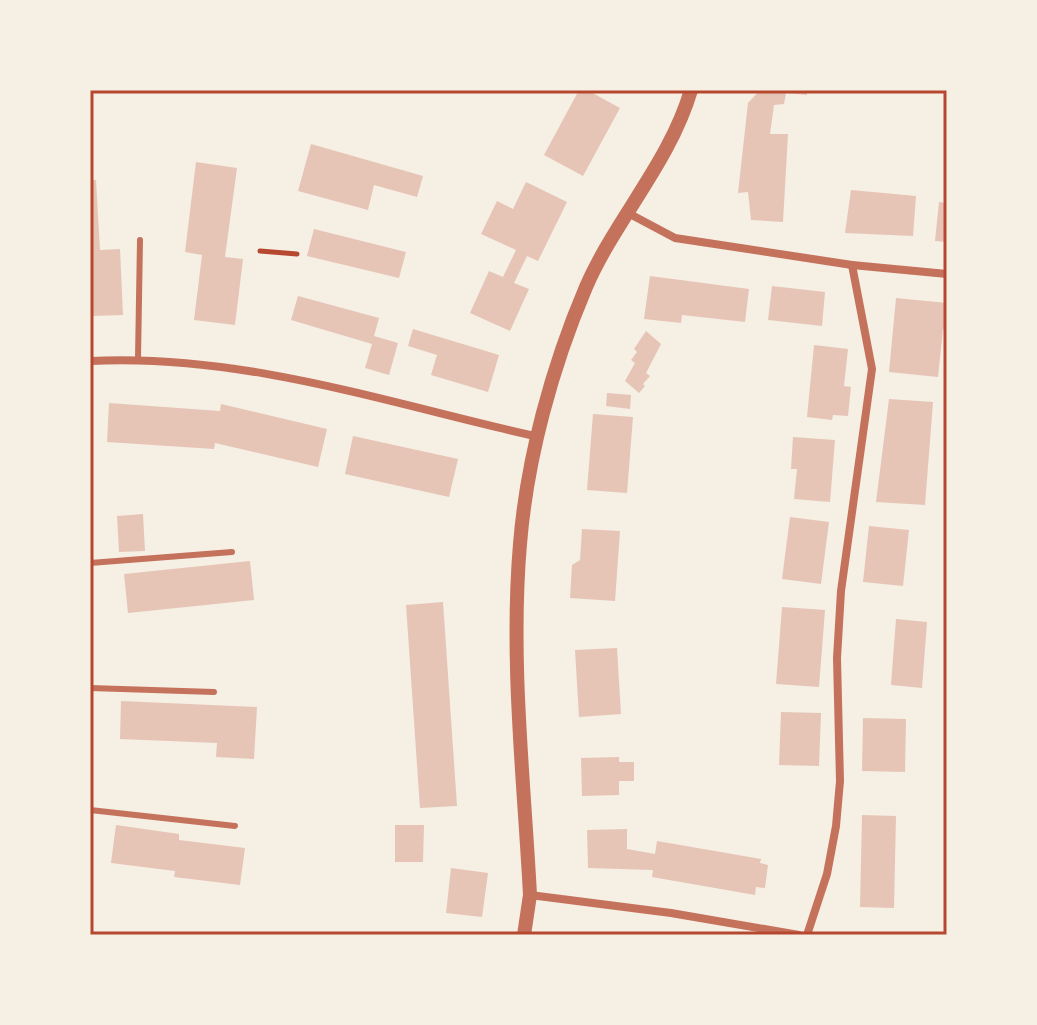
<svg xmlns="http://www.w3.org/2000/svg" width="1037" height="1025" font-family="'Space Grotesk',sans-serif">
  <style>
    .building { fill: #e6c5b7 }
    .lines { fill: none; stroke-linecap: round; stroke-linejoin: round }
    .path { stroke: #b5482f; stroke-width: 5 }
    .service { stroke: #c5725c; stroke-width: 6 }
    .minor { stroke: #c5725c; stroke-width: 8 }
    .tertiary { stroke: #c5725c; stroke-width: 14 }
    .neatline { fill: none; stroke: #b5482f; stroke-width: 3 }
  </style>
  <rect width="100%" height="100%" fill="#f6efe4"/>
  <g class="building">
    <path d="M579 90H587L620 108 583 176 544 155Z"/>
    <path d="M760 90H807V95L786 93 784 104 774 105 770 134H788L783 222 751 220 748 192 738 193 748 103Z"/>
    <path d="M311 144 423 176 417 197 374 185 368 210 298 191Z"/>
    <path d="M196 162 237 168 225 257 243 259 235 325 194 320 202 255 185 252Z"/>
    <path d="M90 180H96L100 250 120 249 123 315 90 316Z"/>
    <path d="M526 182 567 202 538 261 527 256 514 283 529 289 510 331 470 313 489 271 503 277 516 250 481 234 497 201 513 209Z"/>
    <path d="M851 190 916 196 913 236 845 233Z"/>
    <path d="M939 202 947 203V242L935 241Z"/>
    <path d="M314 229 406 252 399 278 307 256Z"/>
    <path d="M650 276 749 289 745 322 682 315 681 323 644 319Z"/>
    <path d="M772 286 825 292 822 326 768 320Z"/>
    <path d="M298 296 379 318 374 336 398 343 389 375 365 368 372 344 291 320Z"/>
    <path d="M896 298 947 303V329H943L938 377 889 372Z"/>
    <path d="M413 329 499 355 488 392 431 375 437 355 408 346Z"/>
    <path d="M646 331 661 344 646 373 650 376 643 384 645 386 639 393 625 381 635 363 631 360 637 352 634 349Z"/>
    <path d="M814 345 848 349 844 386 851 387 848 416 833 415 832 420 807 417Z"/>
    <path d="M607 393 631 395 630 409 606 406Z"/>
    <path d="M889 399 933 402 925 505 876 502Z"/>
    <path d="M109 403 220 411 221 404 327 429 318 467 215 443 214 449 107 442Z"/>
    <path d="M593 414 633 417 627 493 587 490Z"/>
    <path d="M353 436 458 459 449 497 345 474Z"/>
    <path d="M793 437 835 440 830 502 794 499 797 469H791Z"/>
    <path d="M143 514 145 551 119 552 117 516Z"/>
    <path d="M790 517 829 522 821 584 782 579Z"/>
    <path d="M869 526 909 530 903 586 863 582Z"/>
    <path d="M582 529 620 531 615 601 570 598 572 565 580 560Z"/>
    <path d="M250 561 254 600 128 613 124 574Z"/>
    <path d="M443 602 457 806 420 808 406 605Z"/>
    <path d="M782 607 825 610 819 687 776 684Z"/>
    <path d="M896 619 927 622 922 688 891 685Z"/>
    <path d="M617 648 621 714 579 717 575 650Z"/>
    <path d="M121 701 257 707 254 759 216 757 217 743 120 739Z"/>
    <path d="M781 712 821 713 819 766 779 765Z"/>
    <path d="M863 718 906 719 905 772 862 771Z"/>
    <path d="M619 757V762H634V781H619V795L582 796 581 758Z"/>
    <path d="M862 815 896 816 894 908 860 907Z"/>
    <path d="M116 825 179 834V840L245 848 240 885 174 877 175 871 111 863Z"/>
    <path d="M395 825H424L423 862H395Z"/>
    <path d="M627 829V849L655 854 657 841 761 859 760 863 768 865 765 888 756 887 755 895 652 877 653 870 588 868 587 830Z"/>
    <path d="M451 868 488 873 482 917 446 913Z"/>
  </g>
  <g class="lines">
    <path class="path" d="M260 251 297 254"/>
    <g class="service">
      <path d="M138 358 140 240"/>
      <path d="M90 563 232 552"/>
      <path d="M90 688 214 692"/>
      <path d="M90 810 235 826"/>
    </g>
    <g class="minor">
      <path d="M628 213 675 238 852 265 947 274"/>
      <path d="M90 361C243 353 391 404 539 437"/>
      <path d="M530 895 671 913 799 935"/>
      <path d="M807 935 827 874 836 826 840 781 837 658 841 591 872 369 852 265"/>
    </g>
    <path class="tertiary" d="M524 935 530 895C524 780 510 660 520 544 527 458 552 367 586 287 615 220 670 162 691 90"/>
  </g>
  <rect width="1037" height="1025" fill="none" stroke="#f6efe4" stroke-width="184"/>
  <rect x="92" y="92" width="853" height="841" class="neatline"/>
</svg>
